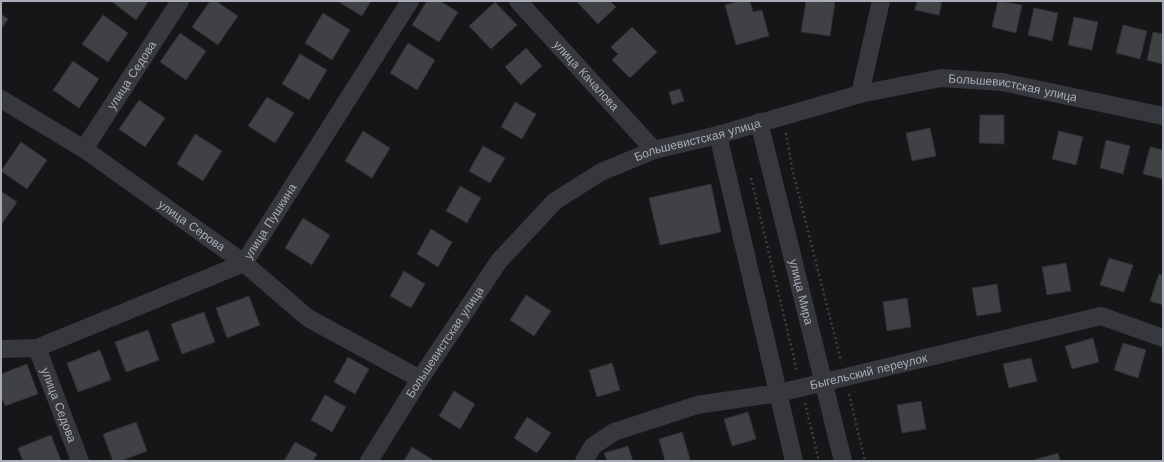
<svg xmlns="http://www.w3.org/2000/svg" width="1164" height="462" font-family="'Work Sans',sans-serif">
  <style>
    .building { fill: #404145; stroke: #303034 }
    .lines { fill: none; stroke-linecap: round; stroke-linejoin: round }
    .path { stroke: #3d3f44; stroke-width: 2.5; stroke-dasharray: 2 3; stroke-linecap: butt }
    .minor { stroke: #37383d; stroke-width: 18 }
    .labels { text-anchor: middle; stroke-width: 4; stroke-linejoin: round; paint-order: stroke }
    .street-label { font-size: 12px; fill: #a8adb8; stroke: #111113 }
  </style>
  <rect width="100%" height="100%" fill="#161618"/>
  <g class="building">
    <path d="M111 1H149L136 20Z"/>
    <path d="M210 1H216L238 16 218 45 192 27Z"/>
    <path d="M337 1H371L362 16Z"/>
    <path d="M427 1H440L458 12 439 42 412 25Z"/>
    <path d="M576 1H610L616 7 598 24Z"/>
    <path d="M739 1H750L753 12 762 10 769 36 736 45 725 5Z"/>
    <path d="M806 1 835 2 830 36 801 32Z"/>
    <path d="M917 1H942L939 15 915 10Z"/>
    <path d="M998 1 1022 5 1016 33 992 27Z"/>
    <path d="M495 2 517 25 491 49 469 26Z"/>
    <path d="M1034 8 1058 13 1052 41 1028 35Z"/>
    <path d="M323 13 350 30 332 60 305 43Z"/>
    <path d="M1 14 8 19 1 29Z"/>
    <path d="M103 15 128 33 108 62 82 44Z"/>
    <path d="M1074 17 1098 22 1092 50 1068 45Z"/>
    <path d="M1123 25 1147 31 1140 59 1116 53Z"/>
    <path d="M632 27 657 52 630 78 612 60 618 54 611 47Z"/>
    <path d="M1153 32 1163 34V64L1147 60Z"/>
    <path d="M180 33 206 51 186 80 160 62Z"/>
    <path d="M408 43 435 60 417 90 390 73Z"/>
    <path d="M526 48 542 66 521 85 505 67Z"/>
    <path d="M300 54 327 70 309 100 282 84Z"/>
    <path d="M73 61 99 79 79 108 53 90Z"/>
    <path d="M680 89 684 101 672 105 669 92Z"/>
    <path d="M267 97 294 113 275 143 248 126Z"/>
    <path d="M139 100 165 118 145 147 119 129Z"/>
    <path d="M515 102 536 114 522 139 501 127Z"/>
    <path d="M980 115H1004V144L979 143Z"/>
    <path d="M930 128 936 156 912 161 906 133Z"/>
    <path d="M363 131 390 148 372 178 345 161Z"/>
    <path d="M1059 131 1083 137 1076 165 1052 159Z"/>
    <path d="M195 134 222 151 203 181 177 164Z"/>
    <path d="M1106 140 1130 146 1123 174 1100 168Z"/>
    <path d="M21 142 47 160 27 189 1 171Z"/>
    <path d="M483 146 505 158 490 183 469 171Z"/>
    <path d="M1150 147 1163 150V179L1143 174Z"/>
    <path d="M711 184 721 232 660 245 649 198Z"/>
    <path d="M460 186 481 198 467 223 446 211Z"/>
    <path d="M1 191 17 202 1 225Z"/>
    <path d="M303 218 330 235 312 265 285 248Z"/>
    <path d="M431 229 452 242 438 267 417 254Z"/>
    <path d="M1109 258 1133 265 1124 292 1100 285Z"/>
    <path d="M1066 263 1071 291 1047 295 1042 267Z"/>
    <path d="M404 271 425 284 411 308 390 296Z"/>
    <path d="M1159 274 1163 275V305L1150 301Z"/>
    <path d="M997 284 1001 312 977 316 972 288Z"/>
    <path d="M526 295 551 311 534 336 510 320Z"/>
    <path d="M249 296 260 325 227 338 216 308Z"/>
    <path d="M907 298 911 327 887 331 883 302Z"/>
    <path d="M204 312 215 342 182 354 171 324Z"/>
    <path d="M148 330 159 360 126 372 115 342Z"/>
    <path d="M1093 338 1099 362 1072 369 1065 346Z"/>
    <path d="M1123 343 1146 350 1138 378 1114 370Z"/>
    <path d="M100 350 111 380 78 392 67 363Z"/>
    <path d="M348 357 369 369 355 394 334 382Z"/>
    <path d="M1031 358 1037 381 1009 388 1003 364Z"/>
    <path d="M612 363 620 390 597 397 589 370Z"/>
    <path d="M27 364 38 394 5 406 1 396V374Z"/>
    <path d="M454 391 475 404 460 429 439 416Z"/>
    <path d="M325 395 346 407 332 432 311 420Z"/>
    <path d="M921 401 926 429 902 433 897 405Z"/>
    <path d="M748 412 756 439 732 446 724 419Z"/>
    <path d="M527 417 551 433 537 453 514 438Z"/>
    <path d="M136 422 147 451 121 461H113L103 434Z"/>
    <path d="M682 432 690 459 684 461H665L659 439Z"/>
    <path d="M51 435 61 461H23L18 448Z"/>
    <path d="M295 442 317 454 313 461H284Z"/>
    <path d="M628 446 633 461H607L604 453Z"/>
    <path d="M412 447 433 460 432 461H404Z"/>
    <path d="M1058 453 1060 461H1035L1034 460Z"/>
  </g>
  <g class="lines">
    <g class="path">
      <path d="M786 133 792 168 841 361"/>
      <path d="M751 178 797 371"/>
      <path d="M849 394 865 461"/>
      <path d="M805 403 819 461"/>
    </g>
    <g class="minor">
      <path id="s1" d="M518 1 654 150"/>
      <path d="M860 94 881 1"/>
      <path id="s2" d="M1 99 84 149 244 263 308 318 420 379"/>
      <path id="s3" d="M759 122 843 461"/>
      <path d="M718 135 794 461"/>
      <path id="s4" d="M84 149 180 1"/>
      <path id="s5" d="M37 348 80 461"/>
      <path id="s6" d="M1 349 37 348 244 263 410 1"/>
      <path id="s7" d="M369 461 420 379 499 261 555 201 601 172 654 150 718 135 860 94 941 78 1002 82 1163 116"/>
      <path id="s8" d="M584 461 593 446 614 432 697 405 779 393 1101 316 1163 338"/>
    </g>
  </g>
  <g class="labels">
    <g class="street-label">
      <text dy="4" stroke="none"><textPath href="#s4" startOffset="88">улица Седова</textPath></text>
      <text dy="4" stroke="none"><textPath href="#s1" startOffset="101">улица Качалова</textPath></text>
      <text dy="4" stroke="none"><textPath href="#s7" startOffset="801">Большевистская улица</textPath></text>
      <text dy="4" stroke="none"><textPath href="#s7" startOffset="477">Большевистская улица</textPath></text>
      <text dy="4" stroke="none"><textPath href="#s6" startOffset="309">улица Пушкина</textPath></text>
      <text dy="4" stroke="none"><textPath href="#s2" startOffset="229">улица Серова</textPath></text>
      <text dy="4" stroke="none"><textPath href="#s3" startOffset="175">улица Мира</textPath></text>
      <text dy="4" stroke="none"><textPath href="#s7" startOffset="141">Большевистская улица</textPath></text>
      <text dy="4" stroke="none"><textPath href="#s8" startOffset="305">Быгельский переулок</textPath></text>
      <text dy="4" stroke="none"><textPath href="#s5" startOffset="61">улица Седова</textPath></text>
    </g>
  </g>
  <rect width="1164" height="462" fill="none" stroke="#a8adb8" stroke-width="4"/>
</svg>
